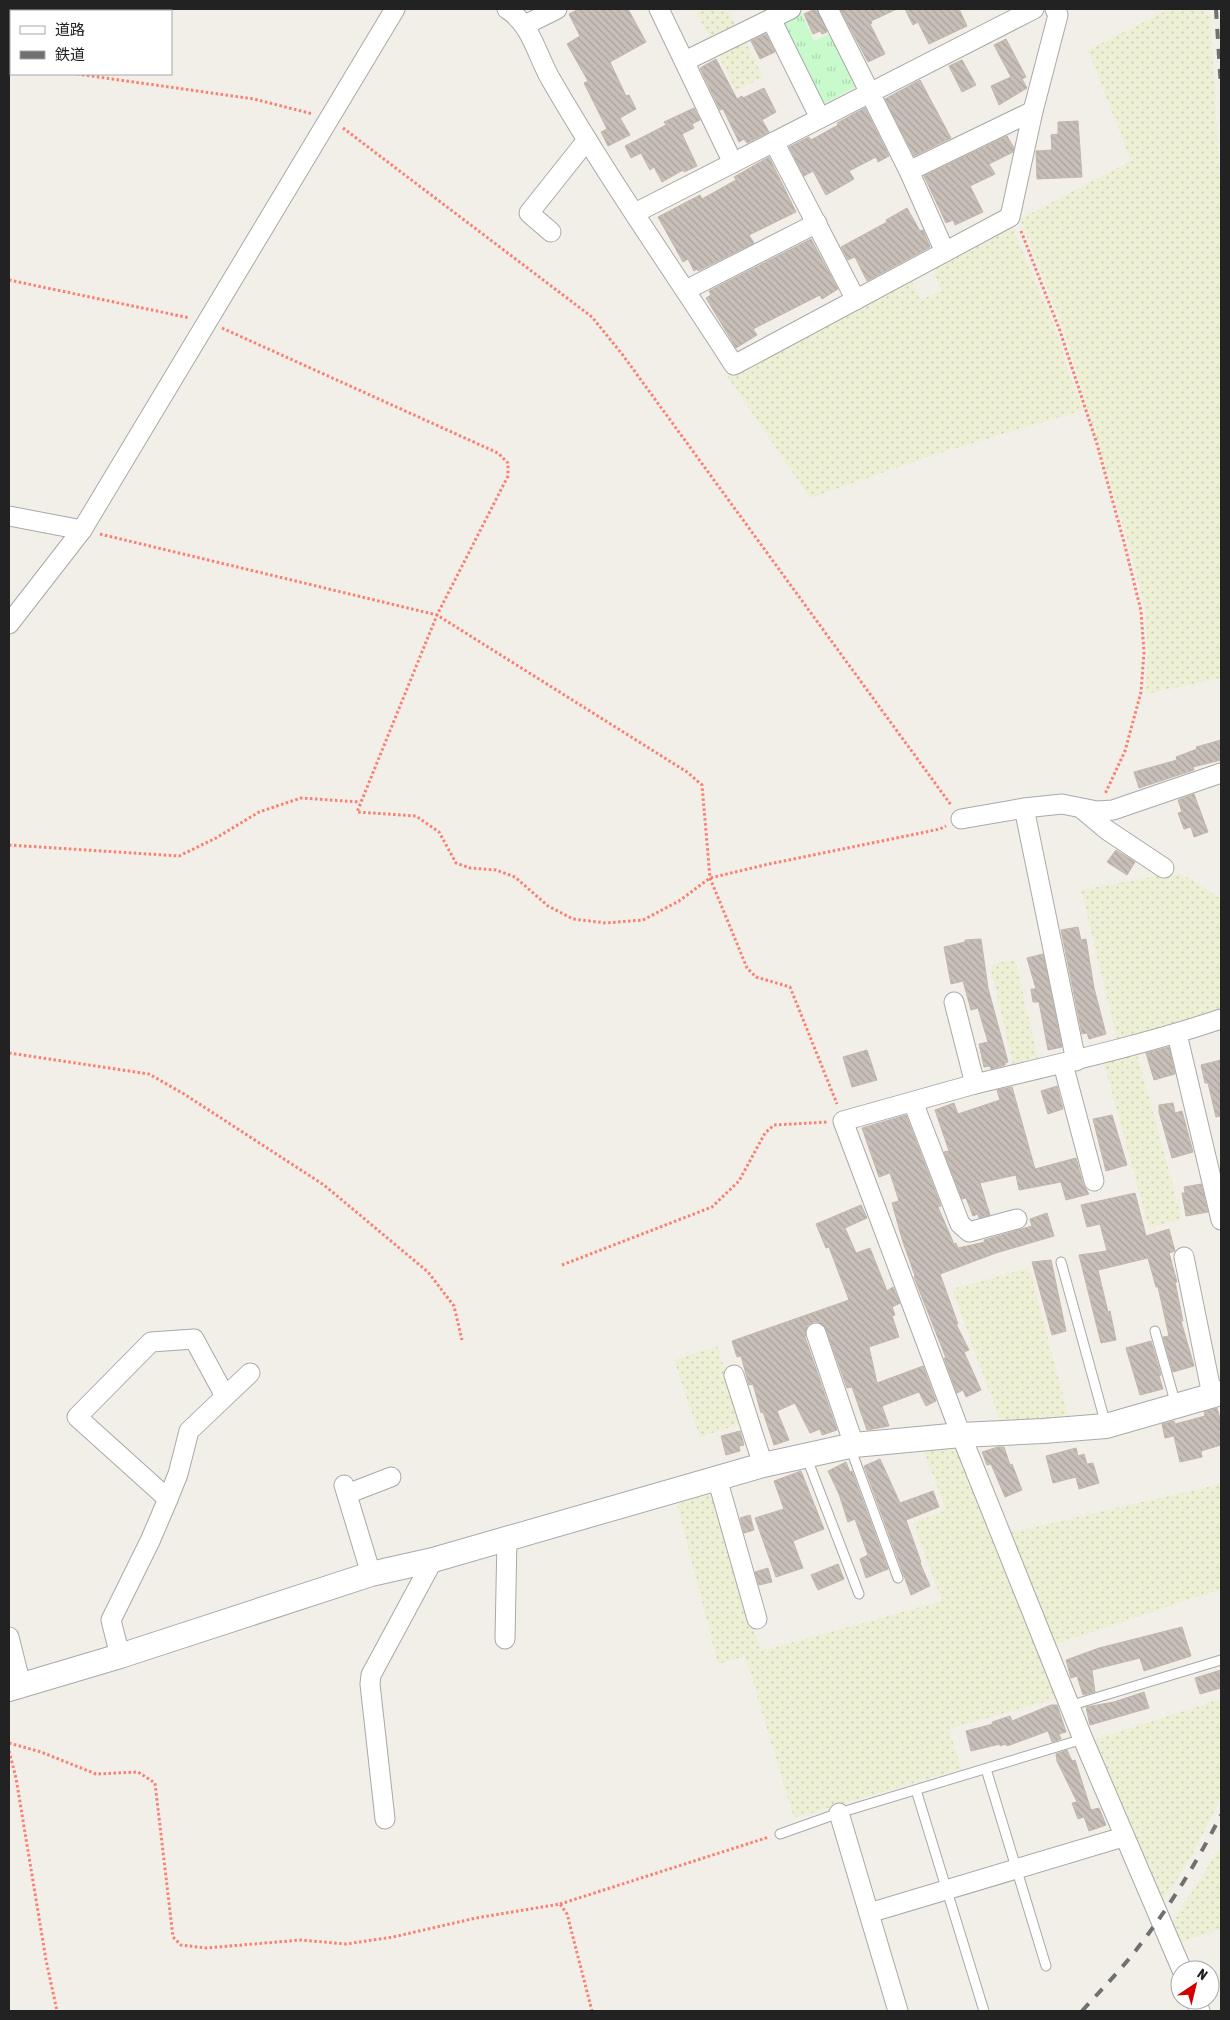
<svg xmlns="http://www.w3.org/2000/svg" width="1230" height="2020" font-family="'Asap Condensed','Noto Sans JP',sans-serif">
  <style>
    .farmland { fill: url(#farmland-dots) }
    .park { fill: url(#park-tufts) }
    .building { fill: url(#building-back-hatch); stroke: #c4b6ab }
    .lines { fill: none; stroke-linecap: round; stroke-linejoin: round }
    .service-casing { stroke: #a9a9a9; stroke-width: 11 }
    .minor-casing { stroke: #a9a9a9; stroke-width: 21 }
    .tertiary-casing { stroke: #a9a9a9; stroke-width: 26 }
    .path { stroke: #fa8072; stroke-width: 3; stroke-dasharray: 2.5 2.5; stroke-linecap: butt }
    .service { stroke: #fff; stroke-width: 9 }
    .minor { stroke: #fff; stroke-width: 19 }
    .tertiary { stroke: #fff; stroke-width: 24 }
    .rail { stroke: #707070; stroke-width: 4; stroke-dasharray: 10 10; stroke-linecap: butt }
  </style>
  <defs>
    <pattern id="farmland-dots" width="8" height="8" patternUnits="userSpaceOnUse" patternTransform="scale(1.25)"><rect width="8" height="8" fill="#eef0d5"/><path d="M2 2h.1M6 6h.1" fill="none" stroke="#ccceb7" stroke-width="1.8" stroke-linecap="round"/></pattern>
    <pattern id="park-tufts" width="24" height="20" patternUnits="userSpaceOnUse" patternTransform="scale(1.25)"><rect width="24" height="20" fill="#c8facc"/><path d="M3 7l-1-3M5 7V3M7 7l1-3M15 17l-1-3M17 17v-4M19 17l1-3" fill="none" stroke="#acd6af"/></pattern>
    <pattern id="building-back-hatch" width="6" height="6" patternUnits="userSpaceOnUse" patternTransform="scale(1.25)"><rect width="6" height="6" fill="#c7bfb8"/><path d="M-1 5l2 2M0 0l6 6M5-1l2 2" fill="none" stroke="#aba49e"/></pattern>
  </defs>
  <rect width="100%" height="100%" fill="#f2efe9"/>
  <g class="farmland">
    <path d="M695 9H727L737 29 711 40Z"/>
    <path d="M1169 9H1204L1205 15H1210L1221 202V678L1146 694 1148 651 1145 609 1129 545 1064 331 1020 219 1131 161 1088 50Z"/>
    <path d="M745 41 763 77 736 91 718 54Z"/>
    <path d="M1012 226 1057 333 1069 374 1083 410 930 456 810 498 727 376 910 278 921 300 941 291 932 266Z"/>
    <path d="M1168 874H1179L1193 880 1221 899V1012L1118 1043 1081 890Z"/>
    <path d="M1015 959 1039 1063 1014 1069 990 965Z"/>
    <path d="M1137 1054 1182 1219 1149 1228 1104 1063Z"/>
    <path d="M1029 1268 1070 1421 1001 1424 952 1289Z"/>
    <path d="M717 1346 743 1423 700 1437 674 1360Z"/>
    <path d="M960 1444 1058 1698 949 1729 961 1769 794 1818 745 1656 718 1664 677 1504 711 1494 761 1651 942 1601 913 1523 946 1510 923 1449Z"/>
    <path d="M1221 1484V1589L1053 1645 1008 1533Z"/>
    <path d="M1221 1699V1798L1192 1855 1160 1906 1093 1740Z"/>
    <path d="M1221 1846V1929L1180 1942 1171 1925Z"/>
  </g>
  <path class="park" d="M801 12 814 41 833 32 858 81 855 87 826 103 816 100 780 23Z"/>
  <g class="building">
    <path d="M579 9H628L646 42 610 62 626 96 629 95 636 109 620 118 630 135 608 146 601 132 607 129 584 83 588 81 567 44 580 36 569 14Z"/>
    <path d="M815 9H817L827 32 822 34 820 31 813 34 804 14Z"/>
    <path d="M840 9H897L871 21 872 23 870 24 885 54 868 62Z"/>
    <path d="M905 9H959L967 26 929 44 918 22 913 25Z"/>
    <path d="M766 34 775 52 760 59 751 41Z"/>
    <path d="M1006 39 1026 77 1022 79 1027 88 999 105 991 86 1011 77 994 45Z"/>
    <path d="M716 59 737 99 742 96 743 98 764 88 776 112 762 120 769 132 747 143 744 139 739 142 723 109 720 110 700 68Z"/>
    <path d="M962 60 976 85 962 92 949 66Z"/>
    <path d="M920 80 951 138 914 156 885 99Z"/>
    <path d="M694 108 700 120 692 124 694 128 682 134 697 166 684 172 683 170 662 182 654 167 650 170 641 153 631 158 625 146 666 125 664 122Z"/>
    <path d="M865 108 889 156 878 162 876 157 849 171 854 179 826 195 813 171 804 176 789 147 809 137 811 140 838 125 837 123Z"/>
    <path d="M1078 121 1082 177 1037 179 1036 151 1052 150 1051 135 1058 134V122Z"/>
    <path d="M1007 136 1014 148 1013 152 989 164 995 174 970 186 983 212 955 225 953 220 946 223 924 176Z"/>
    <path d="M769 157 796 212 749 235 754 243 698 271 697 269 694 271 688 259 683 262 658 217 700 195 702 199 736 180 734 177Z"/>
    <path d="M907 208 920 231 923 230 930 247 867 281 855 257 848 260 841 247 887 222 886 220Z"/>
    <path d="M811 239 838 289 822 299 820 295 753 329 757 335 736 348 706 298 711 295 709 291Z"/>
    <path d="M1221 740V760L1193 767 1194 770 1139 788 1134 772 1177 760 1176 757 1197 749 1196 747Z"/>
    <path d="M1194 794 1208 832 1194 837 1191 827 1184 829 1178 813 1182 812 1178 800Z"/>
    <path d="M1116 850 1135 862 1127 875 1107 862Z"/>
    <path d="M1078 927 1081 940 1086 939 1094 988 1106 1034 1089 1039 1087 1033 1082 1034 1061 930Z"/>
    <path d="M981 939 988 988 1008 1062 1005 1063V1065L991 1069 990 1066 984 1067 979 1044 988 1042 978 1008 971 1010 963 981 951 984 944 947 965 942V940Z"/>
    <path d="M1043 954 1062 1047 1048 1050 1039 1002H1033L1031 989H1036L1027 958Z"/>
    <path d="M1169 1047 1175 1074 1154 1080 1146 1053Z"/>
    <path d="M867 1050 877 1080 852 1087 843 1057Z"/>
    <path d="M1221 1060V1116L1216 1117 1208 1083H1205L1201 1065Z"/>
    <path d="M1057 1086 1063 1109 1048 1114 1041 1091Z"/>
    <path d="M1012 1087 1035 1169 1076 1158 1083 1184 1089 1194 1066 1200 1061 1182 1019 1190 1016 1175 980 1183 990 1215 979 1218 978 1214 973 1216 966 1198 962 1199 944 1152 949 1151 935 1110 954 1103 958 1114 1000 1100 997 1090Z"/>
    <path d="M1173 1103 1175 1113 1182 1111 1193 1152 1172 1158 1159 1112V1105Z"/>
    <path d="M906 1115 941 1206 938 1207 954 1244 956 1243 958 1248 985 1242 984 1240 1032 1226 1030 1219 1047 1213 1054 1236 996 1253 940 1274 958 1324H956L969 1350 964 1352 981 1390 966 1397 963 1390 957 1393 944 1358H946L914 1277 915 1276 902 1239 892 1203 899 1201 890 1173 879 1177 862 1128Z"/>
    <path d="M1112 1115 1127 1165 1106 1171 1093 1119Z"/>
    <path d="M1201 1184 1208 1212 1186 1216 1182 1193H1185L1184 1187Z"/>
    <path d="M1135 1193 1146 1236 1169 1229 1175 1251 1169 1253 1177 1282H1175L1183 1321H1181L1194 1366 1173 1372 1163 1337 1169 1336 1158 1287H1156L1148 1258 1098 1270 1108 1312 1110 1311 1116 1340 1101 1343 1079 1255 1107 1251 1100 1224 1087 1227 1081 1205Z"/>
    <path d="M861 1205 867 1218 845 1228 856 1253 870 1248 887 1291 893 1287 900 1303 892 1307 895 1315 892 1316 899 1337 869 1347 877 1383 923 1366 936 1401 926 1406 919 1392 882 1406 889 1426 867 1430 852 1387 847 1388 826 1329 819 1322H813L807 1326 805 1337 837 1430 822 1435 820 1429 810 1433 795 1403 777 1411 789 1440 774 1445 763 1412 761 1413 753 1384 749 1385 741 1356 737 1357 732 1341 849 1300 829 1247 826 1248 816 1224Z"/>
    <path d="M1051 1260 1066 1331 1052 1335 1032 1262Z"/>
    <path d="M1151 1341 1161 1375 1159 1376 1163 1389 1140 1395 1126 1348Z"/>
    <path d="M1217 1408 1221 1422V1445L1201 1451 1202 1457 1180 1462 1174 1436 1165 1438 1162 1424 1174 1421 1175 1424 1205 1416 1204 1412Z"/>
    <path d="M740 1431 744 1445 739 1446 740 1451 726 1455 721 1436Z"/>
    <path d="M998 1447H1004L1010 1465 1012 1464 1022 1490 1005 1497 991 1464 987 1465 982 1452Z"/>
    <path d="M1076 1448 1078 1456 1084 1454 1087 1464 1093 1463 1099 1483 1079 1489 1076 1477 1053 1483 1046 1456Z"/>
    <path d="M880 1459 900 1503 933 1491 939 1507 906 1520 921 1562 920 1563 930 1586 911 1595 864 1466Z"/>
    <path d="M846 1462 850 1472 852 1471 888 1569 866 1578 860 1559 868 1555 855 1519 848 1522 839 1494 828 1471Z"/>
    <path d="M801 1471 824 1529 793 1541 803 1568 776 1577 755 1518 784 1509 774 1481Z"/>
    <path d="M750 1515 754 1530 744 1533 740 1518Z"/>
    <path d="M838 1564 844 1579 818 1590 811 1575Z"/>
    <path d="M768 1568 772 1582 759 1585 755 1572Z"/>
    <path d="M1182 1627 1191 1656 1144 1671 1140 1658 1092 1670 1095 1692 1083 1695 1077 1676 1071 1678 1066 1660 1099 1648Z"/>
    <path d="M1221 1670V1688L1200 1694 1195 1678Z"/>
    <path d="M1144 1692 1149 1708 1090 1725 1086 1707 1114 1702Z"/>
    <path d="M1051 1705H1057L1066 1732 1059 1734 1061 1739 1052 1742 1048 1731 1007 1746 1006 1744 1000 1746V1744L971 1751 966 1731 993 1724 992 1722 1010 1716 1012 1721Z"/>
    <path d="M1067 1750 1072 1761 1075 1760 1091 1810 1099 1808 1106 1825 1089 1831 1084 1817 1078 1819 1072 1803 1077 1802 1057 1761 1056 1754Z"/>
  </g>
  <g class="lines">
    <defs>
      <g id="service">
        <path d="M1061 1262 1106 1425"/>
        <path d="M1155 1331 1176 1405"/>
        <path d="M850 1447 898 1578"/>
        <path d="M806 1456 859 1594"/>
        <path d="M1069 1706 1221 1660"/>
        <path d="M986 1769 1046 1966"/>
        <path d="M916 1790 984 2011"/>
        <path d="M780 1834 839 1813 1083 1739"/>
      </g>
      <g id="minor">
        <path d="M507 9C531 24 537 55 550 78 607 177 673 270 734 365L1010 217 1033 111 1058 15 1055 9"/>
        <path d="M659 9 733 163"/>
        <path d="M828 9 909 171 945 252"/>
        <path d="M771 19 820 118"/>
        <path d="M525 25 557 9"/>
        <path d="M685 61 791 9"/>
        <path d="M774 142 856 300"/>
        <path d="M909 171 1033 111"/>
        <path d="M635 213 1034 9"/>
        <path d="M551 232 529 213 587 140"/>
        <path d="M686 290 817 223"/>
        <path d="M9 516 82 530"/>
        <path d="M9 624 82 530 395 9"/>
        <path d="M1024 808 1076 1061"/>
        <path d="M1082 809 1107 830 1164 868"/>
        <path d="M961 819 1024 808 1062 804 1097 811 1113 810 1221 773"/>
        <path d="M954 1002 975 1084"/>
        <path d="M1177 1034 1221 1220"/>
        <path d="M1063 1064 1094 1181"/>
        <path d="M913 1102 960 1224 969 1232 1017 1219"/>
        <path d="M1184 1257 1212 1395"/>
        <path d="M816 1333 854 1445"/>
        <path d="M734 1375 763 1465"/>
        <path d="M717 1478 757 1619"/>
        <path d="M344 1485 371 1574"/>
        <path d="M347 1494 391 1477"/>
        <path d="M168 1499 77 1417 151 1342 194 1339 225 1396"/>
        <path d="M9 1637 21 1685"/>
        <path d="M505 1639 507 1538"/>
        <path d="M120 1656 111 1620 150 1541 168 1499 178 1474 189 1431 250 1373"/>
        <path d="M839 1813 898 2011"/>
        <path d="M385 1819 370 1684 371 1675 433 1560"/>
        <path d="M869 1913 1123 1837"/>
        <path d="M1182 1970 1083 1739 961 1435 843 1121C887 1109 931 1096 975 1084 1058 1064 1140 1046 1221 1019"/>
        <path d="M1195 2000 1200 2011"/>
      </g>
      <path id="tertiary" d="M9 1689 120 1656 371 1574 433 1560 763 1465 854 1445 961 1435 1043 1431 1106 1426 1221 1393"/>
    </defs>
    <use href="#service" class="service-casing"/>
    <use href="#minor" class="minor-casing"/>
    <use href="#tertiary" class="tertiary-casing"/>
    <g class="path">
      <path d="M9 64H11"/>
      <path d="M77 74 254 99 313 114"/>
      <path d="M343 128 592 317 622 354 951 805"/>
      <path d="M1021 231 1060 331 1097 444 1125 546 1141 611 1144 652 1141 692 1125 751 1105 794"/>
      <path d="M9 280 190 318"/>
      <path d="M222 328 498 453 508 463V476L437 615 357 812 416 816 439 832 456 863 470 868 496 870 515 877 548 906 573 919 606 923 643 920 679 901 710 878 769 864 940 829 946 826"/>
      <path d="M100 534 437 615 687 772 702 785 710 878 747 968 756 977 790 987 837 1104"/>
      <path d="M9 845 179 856 216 838 259 812 301 798 360 802"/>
      <path d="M9 1053 149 1074 184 1094 324 1185 428 1272 454 1306 462 1340"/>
      <path d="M562 1265 712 1207 739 1181 765 1133 774 1125 828 1122"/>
      <path d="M9 1743 41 1752 96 1774 138 1772 155 1783 173 1937 181 1945 206 1948 301 1940 346 1944 393 1937 476 1918 560 1904 567 1914 592 2011"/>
      <path d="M9 1751 16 1778 46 1960 57 2011"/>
      <path d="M560 1904 769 1837"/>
    </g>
    <use href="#service" class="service"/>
    <use href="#minor" class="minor"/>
    <use href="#tertiary" class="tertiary"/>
    <g class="rail">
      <path d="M1216 9 1221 88"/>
      <path d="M1082 2011C1099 1992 1117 1974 1133 1954 1167 1911 1196 1864 1221 1815"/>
    </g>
  </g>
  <rect width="1230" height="2020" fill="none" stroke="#222222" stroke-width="20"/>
  <rect x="10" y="10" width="162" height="65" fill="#ffffff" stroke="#a7a7a7"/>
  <rect x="20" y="26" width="25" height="8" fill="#ffffff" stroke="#a7a7a7"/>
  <text x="55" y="35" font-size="15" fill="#222222">道路</text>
  <rect x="20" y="51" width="25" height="8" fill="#707070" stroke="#a7a7a7"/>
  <text x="55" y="60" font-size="15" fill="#222222">鉄道</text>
  <g transform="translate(1195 1985) rotate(35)"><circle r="24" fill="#ffffff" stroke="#a7a7a7"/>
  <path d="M0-4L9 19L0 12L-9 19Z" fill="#d40000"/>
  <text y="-8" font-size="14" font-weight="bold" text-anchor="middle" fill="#222222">N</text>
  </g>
</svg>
